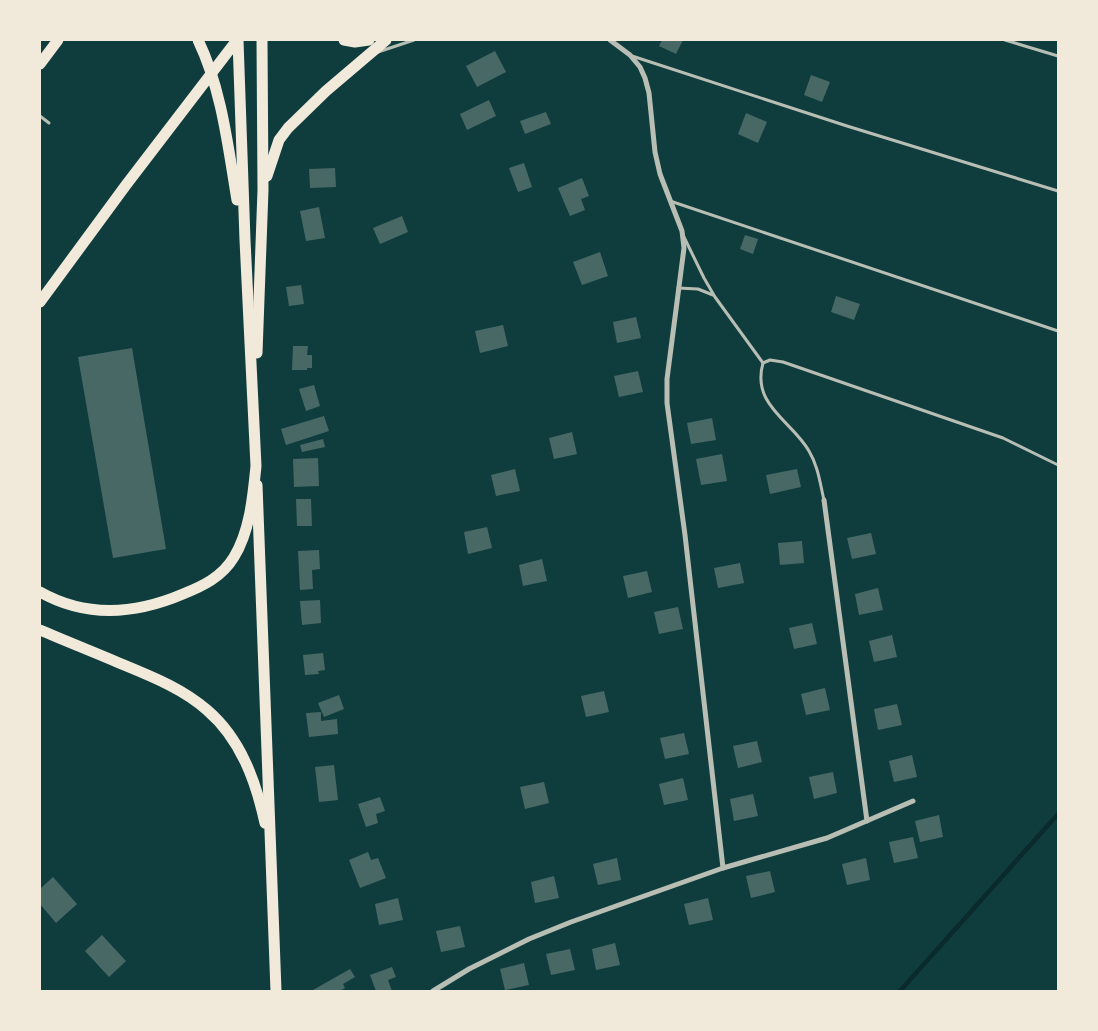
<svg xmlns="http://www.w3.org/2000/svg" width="1098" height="1031" font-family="Arial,sans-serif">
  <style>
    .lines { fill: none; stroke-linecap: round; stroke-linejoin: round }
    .stream { stroke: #0a2a2b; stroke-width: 4.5 }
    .building { fill: #486865 }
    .service { stroke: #b8beb3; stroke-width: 3 }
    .minor { stroke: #b8beb3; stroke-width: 5 }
    .primary { stroke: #f1e9da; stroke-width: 11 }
    .trunk { stroke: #f1e9da; stroke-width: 11 }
  </style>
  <rect width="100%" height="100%" fill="#0f3d3e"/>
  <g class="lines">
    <path class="stream" d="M900 991 1058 814"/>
  </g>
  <g class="building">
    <path d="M662 40H683L676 54 659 46Z"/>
    <path d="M495 51 506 72 477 87 466 66Z"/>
    <path d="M811 75 830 82 822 102 804 95Z"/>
    <path d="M489 100 496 116 467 130 460 114Z"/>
    <path d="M546 112 551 124 525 134 520 121Z"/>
    <path d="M746 113 767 122 758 143 738 134Z"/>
    <path d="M524 163 532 187 518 192 509 168Z"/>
    <path d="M335 168 336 187 310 188 309 169Z"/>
    <path d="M582 178 589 196 581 199 585 210 570 216 558 188Z"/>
    <path d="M319 207 325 238 306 241 300 211Z"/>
    <path d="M402 216 408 232 380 244 373 228Z"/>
    <path d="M745 235 758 239 753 254 740 249Z"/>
    <path d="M600 252 608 276 582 285 573 262Z"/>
    <path d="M301 285 304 304 289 306 286 287Z"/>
    <path d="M836 296 860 304 854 320 831 312Z"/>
    <path d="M636 317 641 338 617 343 613 322Z"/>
    <path d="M503 325 508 346 480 353 475 331Z"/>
    <path d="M293 346H308L307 355H312V368H307V370H292Z"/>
    <path d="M132 348 166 549 113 558 78 357Z"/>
    <path d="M638 371 643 392 619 397 614 376Z"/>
    <path d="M314 385 320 406 306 411 299 389Z"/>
    <path d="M324 416 329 431 286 445 281 429Z"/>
    <path d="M712 418 716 440 691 444 687 423Z"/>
    <path d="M572 432 577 454 554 459 549 438Z"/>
    <path d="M323 439 325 447 302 452 300 445Z"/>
    <path d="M722 454 727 481 701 485 696 459Z"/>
    <path d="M318 458 319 486 294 487 293 459Z"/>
    <path d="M515 469 520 491 496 496 491 475Z"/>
    <path d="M797 469 801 487 770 494 766 475Z"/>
    <path d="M296 499H311L312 526H297Z"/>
    <path d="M487 527 492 548 468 554 464 532Z"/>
    <path d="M871 533 876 554 852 559 847 538Z"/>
    <path d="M802 541 804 563 780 565 778 543Z"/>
    <path d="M319 550 320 569 312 570 313 589 300 590 298 551Z"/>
    <path d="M542 559 547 581 523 586 519 565Z"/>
    <path d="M740 563 744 583 718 588 714 568Z"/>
    <path d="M647 571 652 592 628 598 623 576Z"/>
    <path d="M878 588 883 610 859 615 855 594Z"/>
    <path d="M320 600 321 623 302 625 300 601Z"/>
    <path d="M678 607 683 629 659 634 654 612Z"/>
    <path d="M812 623 817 644 794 649 789 628Z"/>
    <path d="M892 635 897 657 874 662 869 641Z"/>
    <path d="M323 653 325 670 318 671 319 674 305 675 303 655Z"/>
    <path d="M825 688 830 710 806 715 801 694Z"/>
    <path d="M604 691 609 712 586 717 581 696Z"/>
    <path d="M339 695 344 709 324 717 318 703Z"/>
    <path d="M897 704 902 725 878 730 874 709Z"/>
    <path d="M321 712V721L337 719 338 734 309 737 306 713Z"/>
    <path d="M684 733 689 754 665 759 660 738Z"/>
    <path d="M757 741 762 762 738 768 733 746Z"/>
    <path d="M912 755 917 777 894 782 889 761Z"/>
    <path d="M334 765 338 800 319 802 315 767Z"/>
    <path d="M833 772 837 793 814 799 809 777Z"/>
    <path d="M683 778 688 800 664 805 659 784Z"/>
    <path d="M544 782 549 803 525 809 520 787Z"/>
    <path d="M753 794 758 816 734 821 730 799Z"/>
    <path d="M380 797 385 811 376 814 378 823 366 827 358 804Z"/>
    <path d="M939 815 943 837 920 842 915 821Z"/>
    <path d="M913 837 918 858 894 863 889 842Z"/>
    <path d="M368 852 371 860 378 858 386 878 360 888 349 860Z"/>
    <path d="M617 858 621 880 598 885 593 864Z"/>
    <path d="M866 858 870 880 847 885 842 864Z"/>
    <path d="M770 871 775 892 751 898 746 876Z"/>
    <path d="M554 876 559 898 535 903 531 882Z"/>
    <path d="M53 877 77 904 56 923 40 904V889Z"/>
    <path d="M398 898 403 920 379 925 375 904Z"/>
    <path d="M708 898 713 920 689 925 684 904Z"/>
    <path d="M460 926 465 947 441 952 436 931Z"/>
    <path d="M102 935 126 961 109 977 85 951Z"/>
    <path d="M615 943 620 965 596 970 592 949Z"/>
    <path d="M570 949 575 970 551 975 546 954Z"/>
    <path d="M524 963 529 985 505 990 500 969Z"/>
    <path d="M392 967 396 977 388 980 392 991H376L370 975Z"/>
    <path d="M350 969 355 977 343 984 345 988 340 991H314L313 990Z"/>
  </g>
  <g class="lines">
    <g class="service">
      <path d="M1005 40 1058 56"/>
      <path d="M378 52 414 40"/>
      <path d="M632 56 847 126 1058 191"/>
      <path d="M40 116 49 123"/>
      <path d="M670 201 1058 331"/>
      <path d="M684 237 704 278 715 297 763 363"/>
      <path d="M678 288 698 289 713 295"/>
      <path d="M824 500C820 483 818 466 809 451 792 421 751 405 763 363L770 360 783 362 1003 438 1058 465"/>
    </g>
    <g class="minor">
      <path d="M610 40 630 55 640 67 645 78 649 93 655 152 660 174 682 231 684 248 667 379V403L685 535 723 868"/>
      <path d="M824 500 867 821"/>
      <path d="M433 991 469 969 529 939 571 922 723 868 827 838 913 801"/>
    </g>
    <g class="primary">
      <path d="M257 485 276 991"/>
      <path d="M40 630C68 642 96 653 124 665 153 677 183 689 207 710 241 739 256 782 265 823"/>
    </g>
    <g class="trunk">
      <path d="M198 40C222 90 228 147 237 200"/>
      <path d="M344 40 355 42 369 40"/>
      <path d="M40 64 58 40"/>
      <path d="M267 176 279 140 288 128 326 91 386 40"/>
      <path d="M40 302 126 185 237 40"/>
      <path d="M257 353 263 190 262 40"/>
      <path d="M40 592C86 618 136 614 183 594 203 586 222 577 234 557 250 531 253 496 256 466L245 240 238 40"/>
    </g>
  </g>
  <rect width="1098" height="1031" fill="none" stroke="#f1e9da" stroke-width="82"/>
</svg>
